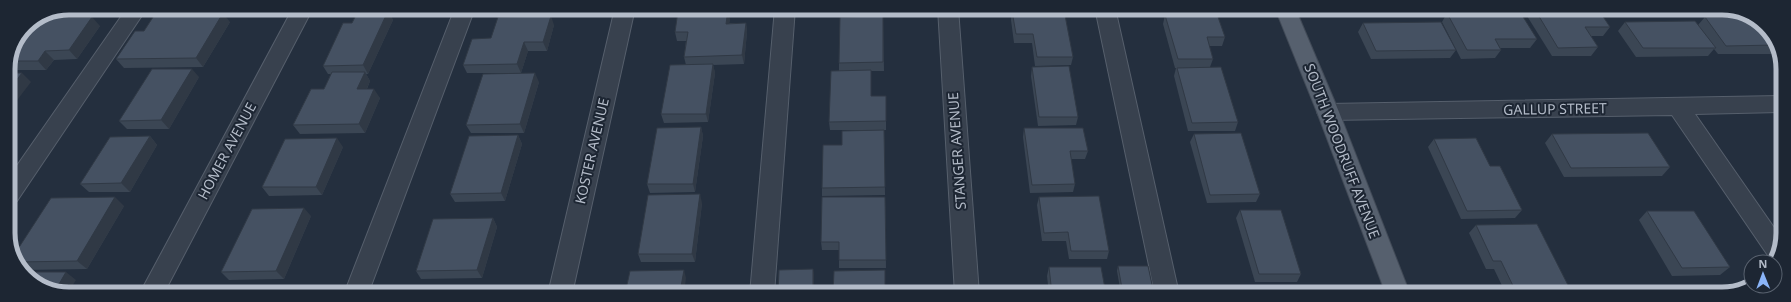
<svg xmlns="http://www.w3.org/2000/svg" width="1791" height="302" font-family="'Noto Sans',sans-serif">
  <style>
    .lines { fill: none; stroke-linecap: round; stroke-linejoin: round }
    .minor-casing { stroke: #565f6c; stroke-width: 2 }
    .major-casing { stroke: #414a57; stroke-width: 2 }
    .minor { fill: #38414e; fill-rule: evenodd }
    .major { fill: #56606e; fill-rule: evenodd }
    .wall { fill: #3b4654 }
    .shaded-wall { fill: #303945 }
    .building { fill: #455162; stroke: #303945 }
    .labels { text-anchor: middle; stroke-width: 4; stroke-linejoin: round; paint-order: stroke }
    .street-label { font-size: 14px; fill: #b4bcc9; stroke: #1d2633 }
    .rim { fill: none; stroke: #b4bcc9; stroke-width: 5 }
  </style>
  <rect width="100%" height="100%" fill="#242f3e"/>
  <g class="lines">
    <defs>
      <g id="minor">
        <path d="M127 8H147L17 201 10 204 9 177Z"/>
        <path d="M293 8H313L164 293H140Z"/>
        <path d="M455 8H475L368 294H344Z"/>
        <path d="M615 8H635L572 294H548Z"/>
        <path d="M775 8H795L774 294H750Z"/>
        <path d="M938 8H958L979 294H955Z"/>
        <path d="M1095 8H1115L1179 294H1155Z"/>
        <path d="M1782 96V112L1695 114 1782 239 1773 259 1769 257 1672 115 1328 120 1320 118 1317 112 1320 106 1328 104Z"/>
      </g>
      <path id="major" d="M1275 8H1295L1339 112 1410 294H1386L1317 112Z"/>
    </defs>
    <use href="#minor" class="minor-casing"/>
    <use href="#major" class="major-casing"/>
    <use href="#minor" class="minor"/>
    <use href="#major" class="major"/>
  </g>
  <g class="wall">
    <path d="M1533 8 1598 9 1610 27 1603 36H1591L1598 47 1591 56H1552L1527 16Z"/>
    <path d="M388 11 393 20 368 74H366L370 81 367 89 380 98 365 133 300 134 293 125 324 89 331 74H328L323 66 352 23Z"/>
    <path d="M1012 11 1073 57 1071 65 1035 66 1032 43H1014L1011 20Z"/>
    <path d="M1447 13 1537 39 1530 48H1500L1501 50 1495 58 1461 59 1442 22Z"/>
    <path d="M1165 15 1225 37 1222 46H1209L1213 59 1210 67 1238 122 1235 131H1188L1174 76 1176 68H1175L1163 24Z"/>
    <path d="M883 16 884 71H871V96H886V130H830L829 122 839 71V63Z"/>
    <path d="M1705 17 1765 26 1780 54H1718L1714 49 1708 56 1636 57 1618 31 1625 22 1698 25Z"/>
    <path d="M730 19 729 23H746L747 32 744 64 713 65 715 73 708 122 664 123 661 114 686 65 684 57 686 41H677L675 32Z"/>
    <path d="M230 22 203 67 124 68 116 59 144 31Z"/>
    <path d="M1363 23 1456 50 1450 58 1371 59 1358 32Z"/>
    <path d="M554 25 547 51H528L521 73H467L463 65 491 38Z"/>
    <path d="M26 26H100L77 59 54 60 46 70H14L9 66Z"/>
    <path d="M1032 67 1078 117 1076 125 1038 126 1031 76Z"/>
    <path d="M199 77 169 129H127L119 121Z"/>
    <path d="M539 82 524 133H471L466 125Z"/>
    <path d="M701 127 703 136 695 192 650 193 647 184Z"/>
    <path d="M1024 128 1088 151 1085 159H1071L1075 184 1073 192 1030 193 1023 137Z"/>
    <path d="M884 130 885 195 822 196V188L842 145Z"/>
    <path d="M1194 134 1260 194 1256 202 1207 203 1190 142Z"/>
    <path d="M1552 134 1670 167 1662 176 1564 177 1545 143Z"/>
    <path d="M518 135 522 144 505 201 455 202 450 194Z"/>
    <path d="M150 136 157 145 130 192H89L80 184Z"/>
    <path d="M1434 139 1490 166 1522 210 1515 218 1461 219 1428 147Z"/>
    <path d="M343 147 322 195 269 196 262 187Z"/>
    <path d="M885 197 886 268H839V250H822L821 242Z"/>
    <path d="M1039 197 1109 251 1107 259H1069L1066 241H1042L1037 205Z"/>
    <path d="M702 203 695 262H641L638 254Z"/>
    <path d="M124 206 87 269 23 270 14 255Z"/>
    <path d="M1240 210 1301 274 1297 282H1255L1236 218Z"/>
    <path d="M1647 211 1730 267 1720 275 1672 276 1639 220Z"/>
    <path d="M311 216 284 279 229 280 221 272Z"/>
    <path d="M493 218 497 227 482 278 421 279 416 271Z"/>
    <path d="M1476 225 1571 291 1568 294H1506L1494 269H1486L1469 233Z"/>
    <path d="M1118 266 1154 294H1121L1117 271Z"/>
    <path d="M1049 267 1106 294H1049L1047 276Z"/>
    <path d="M1677 287 1722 294H1669Z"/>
  </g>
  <g class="shaded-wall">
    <path d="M728 10 730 19 728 32 726 24Z"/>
    <path d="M388 11 393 20 368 74 363 65Z"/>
    <path d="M223 13 230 22 203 67 196 58Z"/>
    <path d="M551 16 554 25 547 51 543 42Z"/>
    <path d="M92 17 100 26 77 59 69 50Z"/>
    <path d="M746 23 747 32 744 64 742 55Z"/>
    <path d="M524 42 528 51 521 73 517 64Z"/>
    <path d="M45 51 54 60 46 70 38 61Z"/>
    <path d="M713 64 715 73 708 122 706 114Z"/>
    <path d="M192 69 199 77 169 129 161 120Z"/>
    <path d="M365 72 370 81 363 98 357 89Z"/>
    <path d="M22 73 31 82 8 112V91Z"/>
    <path d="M535 73 539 82 524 133 520 124Z"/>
    <path d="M374 89 380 98 365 133 359 124Z"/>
    <path d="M701 127 703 136 695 192 693 184Z"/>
    <path d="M518 135 522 144 505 201 501 193Z"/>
    <path d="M150 136 157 145 130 192 121 183Z"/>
    <path d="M337 138 343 147 322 195 316 187Z"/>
    <path d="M700 194 702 203 695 262 692 254Z"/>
    <path d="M115 197 124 206 87 269 77 261Z"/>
    <path d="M304 208 311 216 284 279 276 271Z"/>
    <path d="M493 218 497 227 482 278 477 270Z"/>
    <path d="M813 269 814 274V294H813Z"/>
    <path d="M684 270 686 278 684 294 680 292Z"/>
    <path d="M66 272 76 280 68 293H61L55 291Z"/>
    <path d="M473 286 477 294H470Z"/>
  </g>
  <g class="building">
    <path d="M1534 8 1598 9 1610 27H1585L1598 47 1558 48Z"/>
    <path d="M728 10 726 24 746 23 742 55 684 57 688 32H675L678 11Z"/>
    <path d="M1064 10 1073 57H1037L1033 34H1016L1012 11Z"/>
    <path d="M358 11H388L363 65 323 66 343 23H352Z"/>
    <path d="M1520 12 1537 39H1495L1501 50H1467L1447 13Z"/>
    <path d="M223 13 196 58 116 59 135 31H144L155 14Z"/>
    <path d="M1217 14 1225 37H1207L1213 59H1178L1165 15Z"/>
    <path d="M551 16 543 42H524L517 64 463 65 472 39 491 38 498 17Z"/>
    <path d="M883 16V62L839 63 840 17Z"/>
    <path d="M47 17H92L69 50 45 51 38 61H11L26 26Z"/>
    <path d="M1705 17H1747L1765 26 1775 45 1726 46Z"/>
    <path d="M1695 21 1716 48H1643L1625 22Z"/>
    <path d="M1441 22 1456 50 1376 51 1363 23Z"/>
    <path d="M713 64 706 114H661L670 65Z"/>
    <path d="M1069 66 1078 117H1039L1032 67Z"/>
    <path d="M1221 67 1238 122 1192 123 1177 68Z"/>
    <path d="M152 69H192L161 120 119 121Z"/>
    <path d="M871 70V96H886V121L829 122 831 71Z"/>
    <path d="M332 72H365L357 89H374L359 124 293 125 311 89H324Z"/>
    <path d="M8 73H22L8 91Z"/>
    <path d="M535 73 520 124 466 125 483 74Z"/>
    <path d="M701 127 693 184H647L657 128Z"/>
    <path d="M1024 128H1083L1088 151H1070L1075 184 1032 185Z"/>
    <path d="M884 130 885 187 822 188 823 145H842V131Z"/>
    <path d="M1241 133 1260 194 1210 195 1194 134Z"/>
    <path d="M1648 133 1670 167 1571 168 1552 134Z"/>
    <path d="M518 135 501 193 450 194 469 136Z"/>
    <path d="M150 136 121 183 80 184 110 137Z"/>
    <path d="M337 138 316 187H262L285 139Z"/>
    <path d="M1476 138 1490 166H1500L1522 210 1467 211 1434 139Z"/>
    <path d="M700 194 692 254H638L648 195Z"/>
    <path d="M1099 196 1109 251H1071L1068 232 1044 233 1039 197Z"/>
    <path d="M115 197 77 261 18 262 14 255 51 198Z"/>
    <path d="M822 197H885L886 260H839V242H821Z"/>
    <path d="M304 208 276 271 221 272 252 209Z"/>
    <path d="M1240 210H1281L1301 274H1259Z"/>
    <path d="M1647 211H1694L1730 267 1682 268Z"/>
    <path d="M493 218 477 270 416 271 433 219Z"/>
    <path d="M1537 224 1571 291 1516 292 1501 261H1493L1476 225Z"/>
    <path d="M1118 266H1148L1154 294H1123Z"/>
    <path d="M1049 267H1101L1106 294H1052Z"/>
    <path d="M813 269V294H778L779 270Z"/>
    <path d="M684 270 680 292H687V294H625L630 271Z"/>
    <path d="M885 270V294H833L834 271Z"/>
    <path d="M25 272H66L55 291 29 279Z"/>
    <path d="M473 286 470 294H405L407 287Z"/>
    <path d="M1743 286 1722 294H1682L1677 287Z"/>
    <path d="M216 290 260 291 259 294 214 293Z"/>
    <path d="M1267 292 1268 294H1224V293Z"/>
  </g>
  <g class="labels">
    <g class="street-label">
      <text transform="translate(1555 109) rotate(-1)" y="5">GALLUP STREET</text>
      <text transform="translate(227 151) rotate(-62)" y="5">HOMER AVENUE</text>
      <text transform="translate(592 151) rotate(-77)" y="5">KOSTER AVENUE</text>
      <text transform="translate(957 151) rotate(-94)" y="5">STANGER AVENUE</text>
      <text transform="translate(1342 151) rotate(69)" y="5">SOUTH WOODRUFF AVENUE</text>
    </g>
  </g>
  <path d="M0 0H1791V302H0ZM69 15H1722A54 54 0 0 1 1776 69V233A54 54 0 0 1 1722 287H69A54 54 0 0 1 15 233V69A54 54 0 0 1 69 15Z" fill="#1d2633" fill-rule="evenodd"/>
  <path class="rim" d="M69 15H1722A54 54 0 0 1 1776 69V233A54 54 0 0 1 1722 287H69A54 54 0 0 1 15 233V69A54 54 0 0 1 69 15Z"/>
  <g transform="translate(1763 274) rotate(359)"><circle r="19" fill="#1d2633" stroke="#59626f"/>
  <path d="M0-3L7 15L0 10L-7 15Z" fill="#8ab4f8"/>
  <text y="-6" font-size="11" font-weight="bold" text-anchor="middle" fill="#b4bcc9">N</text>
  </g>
</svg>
